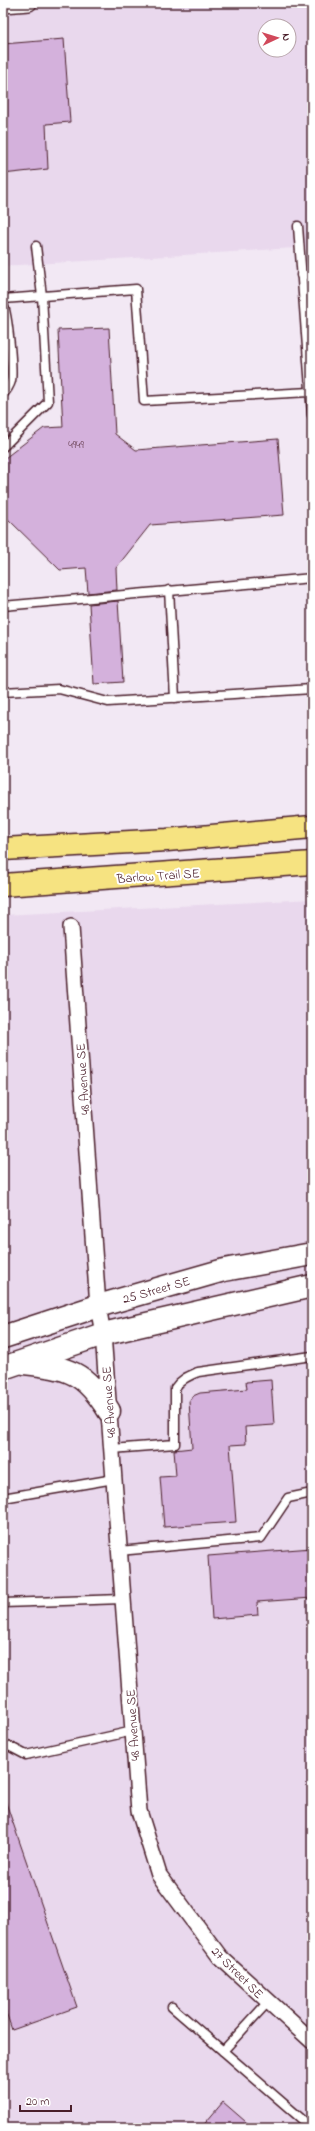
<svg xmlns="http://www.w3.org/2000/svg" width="315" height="2131" font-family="'Indie Flower',sans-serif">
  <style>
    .built { fill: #e9d8ed; fill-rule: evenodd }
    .building { fill: #d4b1dc; stroke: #4a1f2b }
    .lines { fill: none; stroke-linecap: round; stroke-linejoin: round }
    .lane-casing { stroke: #4a1f2b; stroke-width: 11 }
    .street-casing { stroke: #4a1f2b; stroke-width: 18 }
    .secondary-casing { stroke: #4a1f2b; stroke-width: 25 }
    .primary-casing { stroke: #4a1f2b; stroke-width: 25 }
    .lane { stroke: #fff; stroke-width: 8 }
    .street { stroke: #fff; stroke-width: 15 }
    .secondary { stroke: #fff; stroke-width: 22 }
    .primary { stroke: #f6e381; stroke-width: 22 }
    .labels { text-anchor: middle; stroke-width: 4; stroke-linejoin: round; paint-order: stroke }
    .number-label { font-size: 11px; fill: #6c4457 }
    .street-label { font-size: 13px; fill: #4a1f2b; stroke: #fff }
  </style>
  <rect width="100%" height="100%" fill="#f2e8f4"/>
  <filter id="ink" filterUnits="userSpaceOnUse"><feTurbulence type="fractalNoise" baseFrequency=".025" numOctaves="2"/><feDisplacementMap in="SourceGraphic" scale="8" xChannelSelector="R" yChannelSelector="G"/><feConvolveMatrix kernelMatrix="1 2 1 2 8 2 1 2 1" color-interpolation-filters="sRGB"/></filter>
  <g filter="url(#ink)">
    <g class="built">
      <path d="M3 3H312V247L3 266ZM265 26H289V50H265Z"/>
      <path d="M312 899V2128H3V915Z"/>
    </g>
    <g class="building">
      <path d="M64 39 70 122 46 124 48 169 3 174V44Z"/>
      <path d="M109 328 115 434 136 450 278 439 284 515 150 525 116 568 117 590 88 593 86 568 60 570 7 518 5 458 44 428 63 427 58 330Z"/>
      <path d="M118 601 123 682 94 684 89 604Z"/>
      <path d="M271 1380 274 1425 245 1427 246 1444 230 1445 236 1522 164 1527 160 1477 176 1476 174 1450 192 1448 189 1401 193 1396 200 1393 247 1389 246 1382Z"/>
      <path d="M312 1548V1598L257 1602 258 1615 212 1619 208 1556Z"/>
      <path d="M3 1800H5L77 2007 12 2030 3 2003Z"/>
      <path d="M223 2102 253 2128H201Z"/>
    </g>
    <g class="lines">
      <defs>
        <g id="lane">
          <path d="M298 226 312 415"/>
          <path d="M301 275H312"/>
          <path d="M3 299 136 289 144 401 310 392"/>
          <path d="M3 304C8 314 13 370 11 381 10 385 6 392 3 394"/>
          <path d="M3 447 48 402 42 296 36 246"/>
          <path d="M169 590 175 698"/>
          <path d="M3 606 312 578"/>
          <path d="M3 692 59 689 108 702 312 689"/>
          <path d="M112 1449 175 1444V1388C181 1379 189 1376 198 1372L312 1356"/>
          <path d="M3 1498 114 1479"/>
          <path d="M119 1551 261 1538 288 1498 312 1493"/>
          <path d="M3 1603 123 1599"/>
          <path d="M3 1743 26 1755 133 1731"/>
          <path d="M268 2002 223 2051 312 2128"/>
          <path d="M172 2007 223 2051"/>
        </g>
        <g id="street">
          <path d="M3 5 29 3"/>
          <path d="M71 927 98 1306 103 1334 139 1811 159 1875 220 1957 312 2041"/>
        </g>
        <g id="secondary">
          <path d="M3 1337 98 1306 224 1270 312 1254"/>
          <path d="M24 1363C69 1368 84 1371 109 1411"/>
          <path d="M3 1368 103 1334 312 1286"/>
        </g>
        <g id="primary">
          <path d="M3 849 167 840 312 827"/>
          <path d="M3 885 312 863"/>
        </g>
      </defs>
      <use href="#lane" class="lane-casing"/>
      <use href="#street" class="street-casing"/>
      <use href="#secondary" class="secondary-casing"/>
      <use href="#primary" class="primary-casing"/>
      <use href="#lane" class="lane"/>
      <use href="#street" class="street"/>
      <use href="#secondary" class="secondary"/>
      <use href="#primary" class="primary"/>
    </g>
  </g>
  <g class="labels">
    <g class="number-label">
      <text x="76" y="448">4949</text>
    </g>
    <g class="street-label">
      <text transform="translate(158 875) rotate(-4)" y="5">Barlow Trail SE</text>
      <text transform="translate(82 1079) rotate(-94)" y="5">48 Avenue SE</text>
      <text transform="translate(156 1289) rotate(-16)" y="5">25 Street SE</text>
      <text transform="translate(108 1402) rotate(-94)" y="5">48 Avenue SE</text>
      <text transform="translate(132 1725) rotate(-94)" y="5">48 Avenue SE</text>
      <text transform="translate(238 1972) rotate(45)" y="5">27 Street SE</text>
    </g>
  </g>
  <rect width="315" height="2131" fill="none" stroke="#fff" stroke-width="16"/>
  <rect x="8" y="8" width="299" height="2115" fill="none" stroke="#4a1f2b" stroke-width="1.5" filter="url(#ink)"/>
  <g transform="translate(277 38) rotate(86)"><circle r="19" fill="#ffffff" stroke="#b7a5aa"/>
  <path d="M0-3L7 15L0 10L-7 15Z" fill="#d1495b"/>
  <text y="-6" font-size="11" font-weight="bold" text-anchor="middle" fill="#4a1f2b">N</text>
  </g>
  <path d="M20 2105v6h51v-6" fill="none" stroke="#4a1f2b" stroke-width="2"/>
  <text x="26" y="2105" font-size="12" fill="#4a1f2b" stroke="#ffffff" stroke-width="3" paint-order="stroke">20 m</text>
</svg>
